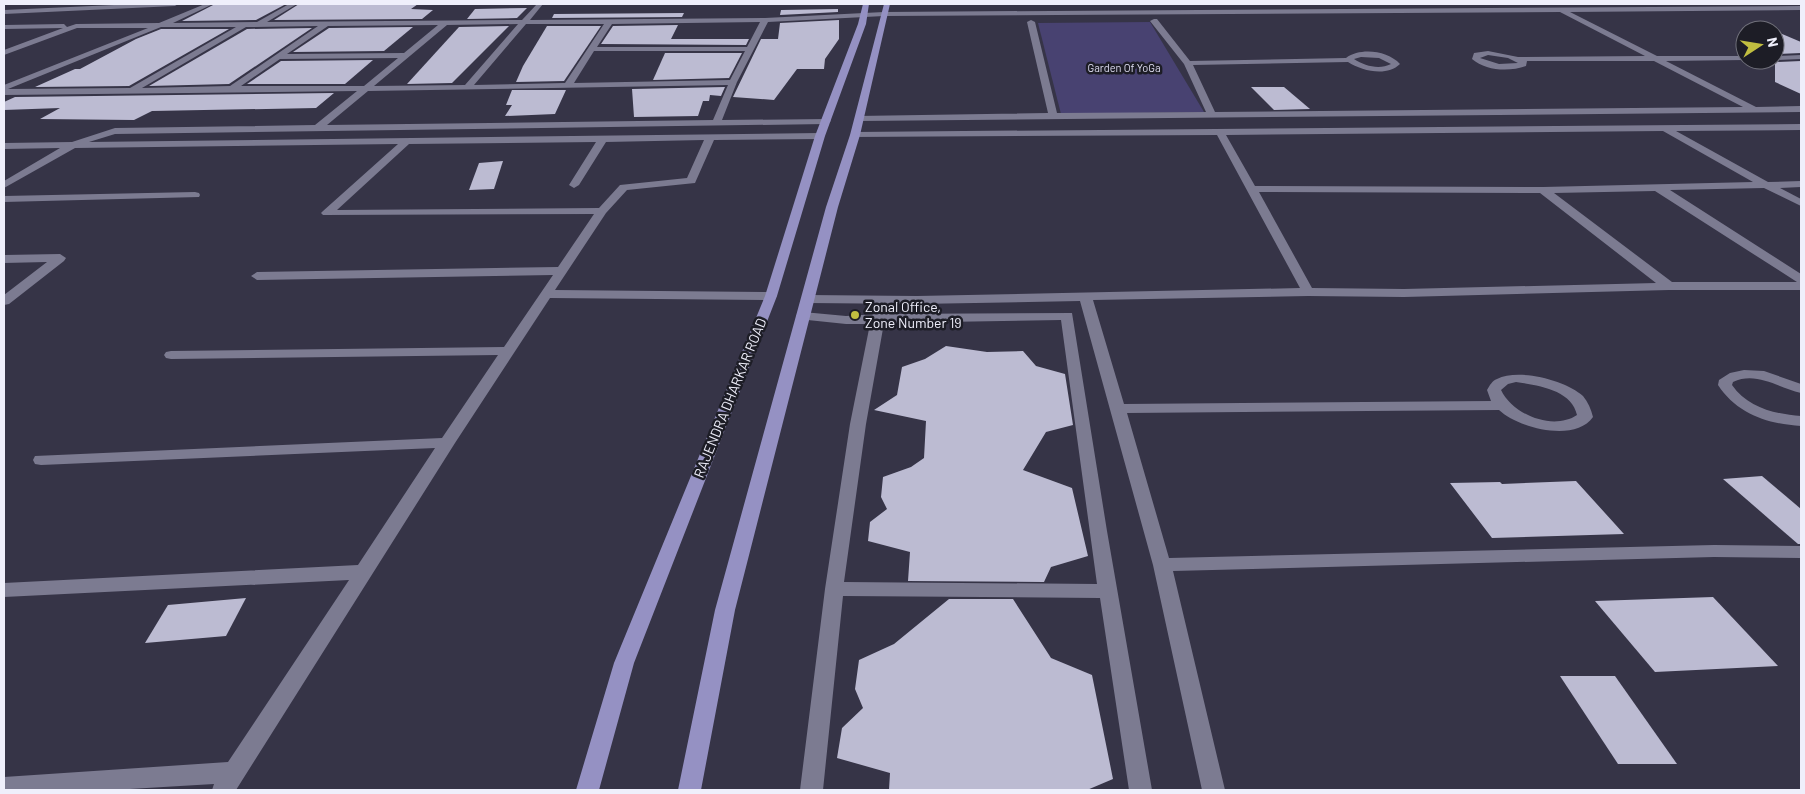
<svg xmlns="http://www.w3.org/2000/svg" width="1805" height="794" font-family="Barlow,sans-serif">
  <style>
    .green { fill: #484271 }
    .building { fill: #bcbbd2 }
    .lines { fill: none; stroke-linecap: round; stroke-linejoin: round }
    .minor { fill: #7c7b91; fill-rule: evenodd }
    .major { fill: #9591c3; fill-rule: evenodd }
    .poi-dot { fill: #c1be40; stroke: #1d1d26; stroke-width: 2 }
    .labels { text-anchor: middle; stroke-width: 5; stroke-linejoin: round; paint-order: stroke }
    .far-park-label { font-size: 11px; fill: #dfdef2; stroke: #1d1d26 }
    .poi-label { font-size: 14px; fill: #efeffb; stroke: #1d1d26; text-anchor: start }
    .street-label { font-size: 14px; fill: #efeffb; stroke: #1d1d26 }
  </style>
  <rect width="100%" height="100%" fill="#363447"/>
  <path class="green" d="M1150 22 1204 112 1061 114 1038 23Z"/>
  <g class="building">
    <path d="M215 4H286L256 20 182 21Z"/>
    <path d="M299 4H418L411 9 433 10 422 19 274 20Z"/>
    <path d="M527 8 517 18 467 19 475 9Z"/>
    <path d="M838 9V12L780 15 781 10Z"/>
    <path d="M684 13 682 17 552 18 554 14Z"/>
    <path d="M839 20V39L825 59 824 69H797L774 100 733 97 761 39H778L780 23Z"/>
    <path d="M678 25 671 39H749L746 45 601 44 613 26Z"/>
    <path d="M509 26 452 83 407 84 459 27Z"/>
    <path d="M547 26H601L564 81 516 82 523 66Z"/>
    <path d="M413 27 384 51 293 52 329 28Z"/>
    <path d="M312 28 229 84 149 86 247 29Z"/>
    <path d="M161 29H229L129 86 35 87 75 69H80L136 39Z"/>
    <path d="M1775 31 1801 42V53L1775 54Z"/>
    <path d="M665 53H742L729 78 653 80Z"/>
    <path d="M373 60 345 84H247L281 61Z"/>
    <path d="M1801 61V94L1775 82V62Z"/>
    <path d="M725 87 721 96 710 95 709 101H703L698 116 634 117 632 89Z"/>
    <path d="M1251 87H1284L1310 109 1274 110Z"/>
    <path d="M512 90H566L555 114 505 116 512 105H506Z"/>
    <path d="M334 93 316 108 152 111 134 120 40 119 60 108 4 110V102L15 97Z"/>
    <path d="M503 161 494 189 469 190 479 163Z"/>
    <path d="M946 346 987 352 1023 351 1036 366 1065 374 1073 425 1046 432 1023 470 1072 488 1088 556 1051 567 1044 582 908 581 910 552 868 541 870 522 887 509 881 497 883 477 911 467 924 458 926 421 874 410 897 395 902 367 925 359Z"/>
    <path d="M1762 476 1801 509V544H1798L1723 479Z"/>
    <path d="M1576 481 1624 534 1492 538 1450 483 1500 482 1502 484Z"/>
    <path d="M1713 597 1778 666 1655 672 1595 601Z"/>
    <path d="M246 598 226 636 145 643 168 605Z"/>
    <path d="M949 599H1013L1051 658 1092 675 1113 779 1087 790H889L890 773 837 758 842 728 863 708 855 689 859 660 894 644Z"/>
    <path d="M1560 676H1615L1677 764H1618Z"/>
  </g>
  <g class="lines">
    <g class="minor">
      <path d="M136 4H178L175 6 4 14V10Z"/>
      <path d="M205 4H213L173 23 257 22 289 4H297L267 22 522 20 537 4H543L530 20 765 18 884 12 1801 6V10L1570 12 1657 56H1745L1747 60H1745L1666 61 1756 107 1801 106V112L860 121 855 118 857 116 1048 113 1027 22 1031 20 1035 22 1057 113 1206 112 1184 64 1150 21 1154 19H1157L1190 61 1346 58C1361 47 1388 51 1400 64 1387 77 1362 71 1348 62L1193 65 1215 112 1743 107 1654 61H1527L1526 66C1509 72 1486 71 1472 59L1474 53 1488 51 1518 57 1645 56 1560 12 884 16 768 22 737 82 722 120 829 119 831 121 826 124 115 134 89 142 820 133 825 136 820 139 714 140 695 183 627 190 606 213 555 290 771 292 777 296 771 300 550 298 455 443 236 790H212L214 784 113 790H4V777L228 762 349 580 4 597V583L358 565 435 448 41 465 35 464 33 460 35 456 442 438 498 355 171 359 166 358 164 355 166 352 171 351 504 347 553 275 257 280 251 276 257 272 558 267 594 214 323 215 321 213 323 211 398 144 75 148 4 188V181L60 148 4 149V143L72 142 115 128 315 125 357 91 4 95V85L148 28H77L4 55V50L63 28 4 29V25L64 24 67 27 76 24 159 23ZM760 22 747 47H597L612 24ZM518 24 465 85 374 86 447 25ZM526 24H604L565 83 474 85ZM438 25 404 53 287 54 328 26ZM318 26 230 86 142 88 246 27ZM161 27H236L130 88 8 89ZM594 51H745L730 80 574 83ZM1488 55 1508 58 1518 63 1499 64 1480 58ZM1361 57 1379 58 1391 64C1379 70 1365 66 1354 59ZM398 58 364 86H241L280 59ZM728 85 713 120 327 125 368 91ZM704 140 687 178 620 185 599 208 337 210 409 144 596 142 569 185 574 188 579 185 606 142Z"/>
      <path d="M1801 55V59L1775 60H1773L1775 56Z"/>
      <path d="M1801 124V130L1676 131 1768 182 1801 181V187L1780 188 1801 199V206L1764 188 1670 190 1801 274V290H1669L1404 297 1308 296 1093 300 1124 404 1491 401 1487 390C1490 385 1492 381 1497 379 1518 368 1566 380 1583 396 1588 402 1591 409 1593 417 1575 443 1518 428 1499 410L1127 413 1169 558 1714 545 1801 546V558L1714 557 1173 571 1225 790H1202L1153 565 1080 301 917 304 808 303 802 299 808 295 917 296 1300 288 1217 135 852 137 850 135 855 132ZM1663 131 1753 182 1543 187 1255 186 1226 135ZM1655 191 1797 282H1799H1672L1554 193ZM1259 192 1540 193 1656 283 1404 289 1312 288ZM1516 382C1538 385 1572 390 1577 415 1553 431 1513 415 1501 390L1508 384Z"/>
      <path d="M195 192 199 193 200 195 199 197 4 202V196Z"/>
      <path d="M60 254 66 258 64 261 9 304 4 305V295L47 262 4 263V255Z"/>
      <path d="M803 312 846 316 878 314 1072 313 1107 531 1152 790H1129L1100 598 843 596 823 790H800L825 589 850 424 870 324H846L798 319 796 316 798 313ZM1061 320 1097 584 844 582 866 424 884 323Z"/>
      <path d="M1744 370 1764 371 1801 384V393C1778 388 1757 371 1733 382L1732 385C1748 408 1775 414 1801 416V426C1768 424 1737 414 1718 385L1719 380 1730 373Z"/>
    </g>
    <g class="major">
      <path d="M863 4H869L866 24 825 136 777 296 634 663 599 790H576L614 663 765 296 815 136 858 24Z"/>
      <path d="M884 4H890L860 135 838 207 735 610 701 790H678L715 610 826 207 850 135Z"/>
    </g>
  </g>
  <circle class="poi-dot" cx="855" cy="315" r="5"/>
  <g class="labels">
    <g class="far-park-label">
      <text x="1124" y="72">Garden Of YoGa</text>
    </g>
    <g class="poi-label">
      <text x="865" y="312">Zonal Office,<tspan x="865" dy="16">Zone Number 19</tspan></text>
    </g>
    <g class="street-label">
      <text transform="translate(730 398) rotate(-68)" y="5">RAJENDRA DHARKAR ROAD</text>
    </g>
  </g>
  <rect width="1805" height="794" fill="none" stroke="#efeffb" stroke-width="10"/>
  <g transform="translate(1760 45) rotate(78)"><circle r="24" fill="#1d1d26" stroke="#71717b"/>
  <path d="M0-4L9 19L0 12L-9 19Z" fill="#c1be40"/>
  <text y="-8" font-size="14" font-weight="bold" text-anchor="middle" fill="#efeffb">N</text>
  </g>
</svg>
